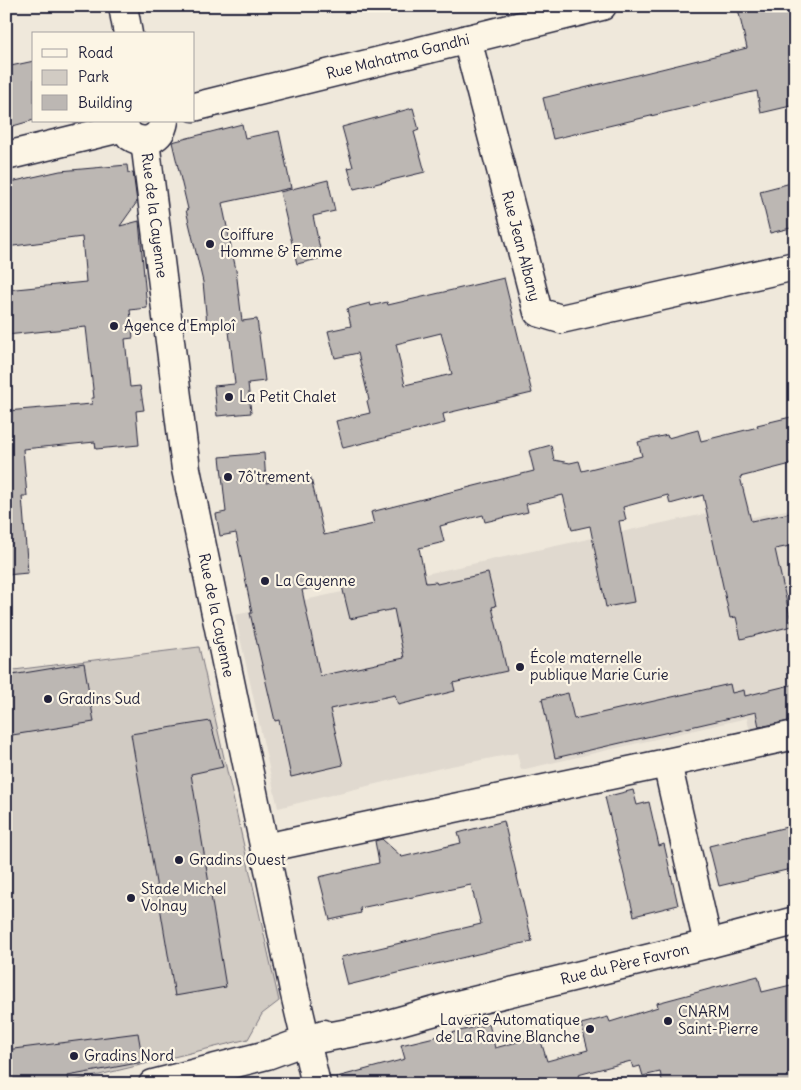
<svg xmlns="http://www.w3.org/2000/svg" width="801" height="1090" font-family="Delius,sans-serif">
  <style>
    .built { fill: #e0d9cf }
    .green { fill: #d1cbc3; stroke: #7a767f }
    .building { fill: #bcb7b3; stroke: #22223b; fill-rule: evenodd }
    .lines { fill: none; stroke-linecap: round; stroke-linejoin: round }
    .minor-casing { stroke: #22223b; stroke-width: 31 }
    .tertiary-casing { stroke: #22223b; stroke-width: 31 }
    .minor { stroke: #fcf5e5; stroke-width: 28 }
    .tertiary { stroke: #fcf5e5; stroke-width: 28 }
    .poi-dot { fill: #22223b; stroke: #fcf5e5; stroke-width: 2 }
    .labels { text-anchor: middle; stroke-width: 4.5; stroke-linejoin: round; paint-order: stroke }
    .street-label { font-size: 15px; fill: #22223b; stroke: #fcf5e5 }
    .poi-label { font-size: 15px; fill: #22223b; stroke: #fcf5e5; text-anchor: start }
  </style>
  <rect width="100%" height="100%" fill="#efe8db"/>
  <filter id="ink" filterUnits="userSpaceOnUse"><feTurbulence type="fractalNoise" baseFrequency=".02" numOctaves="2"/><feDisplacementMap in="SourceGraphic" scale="10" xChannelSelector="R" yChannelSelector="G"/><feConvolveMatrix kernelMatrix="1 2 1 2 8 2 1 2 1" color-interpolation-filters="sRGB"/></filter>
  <g filter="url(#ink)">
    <path class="built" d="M795 508V728L751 738 747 718 521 770 517 753 441 768 278 808 235 615 709 513 712 526Z"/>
    <path class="green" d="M199 647 279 1001 262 1014 248 1039 62 1084H6V671Z"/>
    <g class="building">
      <path d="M752 6H795V105L761 113 757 91 553 139 543 98 747 48 738 9Z"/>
      <path d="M34 61V120L6 128V67Z"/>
      <path d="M413 108 419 130 414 132 425 172 354 189 348 168 353 167 342 127Z"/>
      <path d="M242 124 245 138 279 131 291 188 222 203 236 270 242 321 257 319 265 381 248 383 251 413 217 416 214 386 235 384 228 322 207 324 203 282 186 210 188 209 172 142Z"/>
      <path d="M127 165 128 173 133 172 137 202 120 226 139 221 147 308 130 310 133 338 125 339 130 387 140 386 144 410 136 411 139 445 96 449 95 442 23 449 27 496H22L28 573 6 575V411L92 404 91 398H94L86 327 6 335V290L86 282 82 237 6 247V183L60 171Z"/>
      <path d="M328 180 335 211 313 216 322 258 297 264 280 192Z"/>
      <path d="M795 182V227L770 233 760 191Z"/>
      <path d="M504 278 532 393 443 414 445 423 343 448 336 421 370 413 367 401 369 400 358 353 335 358 328 331 351 326 347 309 370 303 371 306 387 302 388 305ZM441 333 452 374 405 385 396 344Z"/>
      <path d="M795 416V463L740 477 751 521 795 512V545L775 549 792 626 741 639 736 617 730 618 703 495 670 504 668 495 623 507 626 520 619 521 634 602 606 607 590 526 572 530 563 495 526 504 528 512 485 522 483 515 440 526 444 542 419 548 426 583 436 582 437 584 488 573 496 606 492 607 507 671 453 683 455 691 398 705 395 695 330 709 343 765 291 777 279 720 275 721 250 613H252L236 533 220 536 216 514 226 512 220 457 264 453 266 483 310 474 324 535 374 524 371 512 534 471 529 451 551 445 554 460 570 463 579 461 582 471 642 456 638 442 654 438 667 435 668 438 698 430 701 441 758 427 757 425ZM341 582 350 619 394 609 404 658 320 676 302 590Z"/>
      <path d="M84 663 94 722 6 736V676Z"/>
      <path d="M730 684 732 693 744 690 745 696 795 684V720L759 727 756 712 555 758 542 699 568 693 574 719Z"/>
      <path d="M210 721 223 767 191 774 226 987 175 996 131 734Z"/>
      <path d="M633 790 637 805 649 802 659 846 664 844 678 905 634 916 605 797Z"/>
      <path d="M504 821 532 941 348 985 341 957 481 924 471 885 360 908 361 913 330 920 319 877 379 863 375 841 382 839 402 857 461 843 458 833Z"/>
      <path d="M795 825V868L719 886 709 846Z"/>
      <path d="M758 976 762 992 795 984V1084H663L660 1072 643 1076 640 1066 633 1068 631 1061 578 1075 580 1080 565 1084H338L337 1077 405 1059 401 1045 489 1024 495 1048 532 1038H540L547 1061 588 1050 581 1024 608 1017 610 1022 658 1007 657 1003Z"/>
      <path d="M138 1033 143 1062 68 1076 69 1082 56 1084H6V1050Z"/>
    </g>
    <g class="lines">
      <defs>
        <g id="minor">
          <path d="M123 6 128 34"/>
          <path id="s1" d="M467 39 538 312 561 319 795 266"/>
          <path id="s2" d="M194 107 602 6"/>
          <path d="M130 136C145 146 161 139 164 121"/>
          <path id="s3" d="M145 141 186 469 294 990 316 1084"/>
          <path d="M6 156 125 127"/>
          <path d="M667 763 795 735"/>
          <path d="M265 848 667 763 708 944"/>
        </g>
        <g id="tertiary">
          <path id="s4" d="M306 1041 375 1028 453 1006 708 944 795 921"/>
          <path d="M153 1084 267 1055 324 1034"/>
        </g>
      </defs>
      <use href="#minor" class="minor-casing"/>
      <use href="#tertiary" class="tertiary-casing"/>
      <use href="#minor" class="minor"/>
      <use href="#tertiary" class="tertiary"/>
    </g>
  </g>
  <g class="poi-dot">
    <circle cx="210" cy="244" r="5"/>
    <circle cx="114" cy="326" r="5"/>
    <circle cx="229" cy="397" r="5"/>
    <circle cx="228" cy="477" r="5"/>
    <circle cx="265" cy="581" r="5"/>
    <circle cx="520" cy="667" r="5"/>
    <circle cx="48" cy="699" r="5"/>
    <circle cx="179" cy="860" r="5"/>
    <circle cx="131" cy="898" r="5"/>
    <circle cx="668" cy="1021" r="5"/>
    <circle cx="590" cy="1029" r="5"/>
    <circle cx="74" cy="1056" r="5"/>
  </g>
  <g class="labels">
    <g class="street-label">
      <text dy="5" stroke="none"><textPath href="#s2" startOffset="210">Rue Mahatma Gandhi</textPath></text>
      <text dy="5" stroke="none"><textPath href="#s3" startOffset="75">Rue de la Cayenne</textPath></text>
      <text dy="5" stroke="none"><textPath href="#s1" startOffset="214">Rue Jean Albany</textPath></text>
      <text dy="5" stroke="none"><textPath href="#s3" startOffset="480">Rue de la Cayenne</textPath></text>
      <text dy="5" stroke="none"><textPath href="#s4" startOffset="328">Rue du Père Favron</textPath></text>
    </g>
    <g class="poi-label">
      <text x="220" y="240">Coiffure<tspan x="220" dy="17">Homme &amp; Femme</tspan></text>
      <text x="124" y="331">Agence d'Emploî</text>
      <text x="239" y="402">La Petit Chalet</text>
      <text x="238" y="482">7ô'trement</text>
      <text x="275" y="586">La Cayenne</text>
      <text x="530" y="663">École maternelle<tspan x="530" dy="17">publique Marie Curie</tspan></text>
      <text x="58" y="704">Gradins Sud</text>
      <text x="189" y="865">Gradins Ouest</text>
      <text x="141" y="894">Stade Michel<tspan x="141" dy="17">Volnay</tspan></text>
      <text x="678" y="1017">CNARM<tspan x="678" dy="17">Saint-Pierre</tspan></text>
      <text x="580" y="1025" text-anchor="end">Laverie Automatique<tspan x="580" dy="17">de La Ravine Blanche</tspan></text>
      <text x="84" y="1061">Gradins Nord</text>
    </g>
  </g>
  <rect width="801" height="1090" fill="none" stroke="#fcf5e5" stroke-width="25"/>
  <rect x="12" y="12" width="776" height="1065" fill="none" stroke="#22223b" stroke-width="2" filter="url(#ink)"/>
  <rect x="32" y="32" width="162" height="90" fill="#fcf5e5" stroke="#a5a1a1"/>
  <rect x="42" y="49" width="25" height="8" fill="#fcf5e5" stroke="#a5a1a1"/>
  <text x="78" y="58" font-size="15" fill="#22223b">Road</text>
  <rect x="42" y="70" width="25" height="15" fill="#d1cbc3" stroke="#a5a1a1"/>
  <text x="78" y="82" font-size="15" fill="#22223b">Park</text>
  <rect x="42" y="95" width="25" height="15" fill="#bcb7b3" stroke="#a5a1a1"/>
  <text x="78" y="108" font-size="15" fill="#22223b">Building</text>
</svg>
